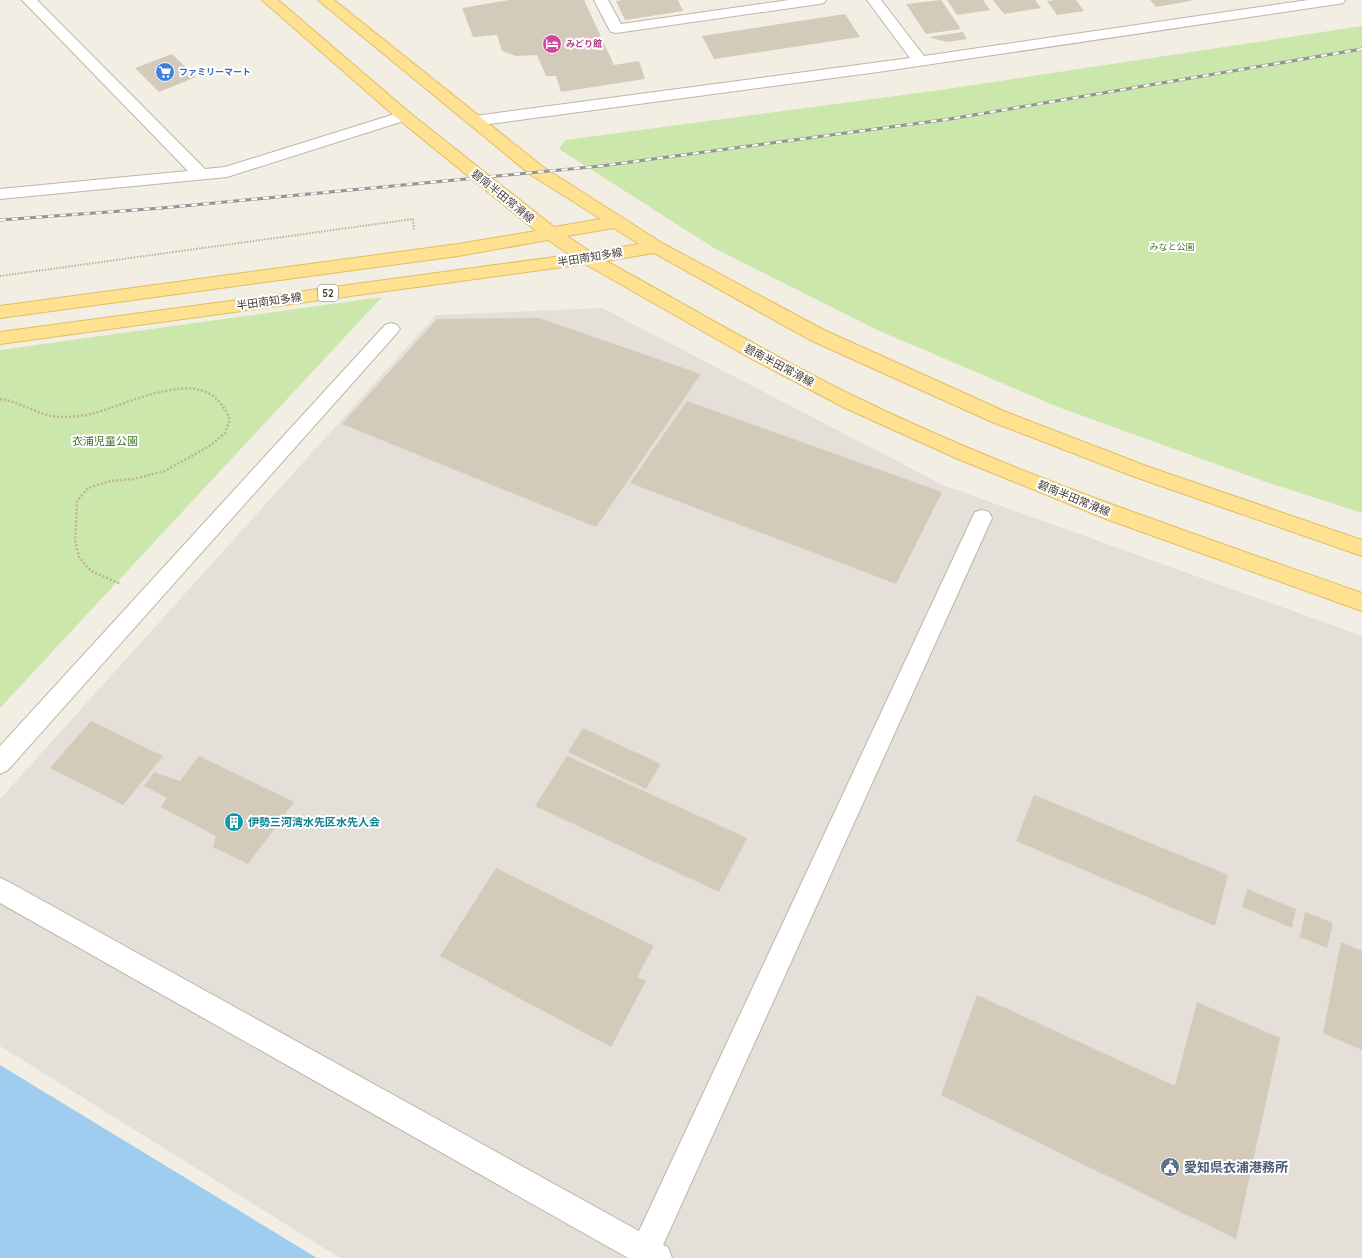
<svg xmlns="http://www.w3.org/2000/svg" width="1362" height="1258" font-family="Quicksand,'Noto Sans JP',sans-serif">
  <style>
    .industrial { fill: #e4dfd9 }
    .green { fill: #cbe7ac }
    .water { fill: #9fcdf0 }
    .building { fill: #d4cab9 }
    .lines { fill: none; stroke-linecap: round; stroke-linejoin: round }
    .minor-casing { stroke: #bdb6a7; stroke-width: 2 }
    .major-casing { stroke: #e3be61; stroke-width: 2 }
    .path-far1 { stroke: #bfb298; stroke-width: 2; stroke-dasharray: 1.5 1.5; stroke-linecap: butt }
    .path { stroke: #bfb298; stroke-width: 2.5; stroke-dasharray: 2 2; stroke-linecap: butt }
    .minor { fill: #fff; fill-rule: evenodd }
    .major { fill: #fee191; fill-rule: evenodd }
    .rail-casing { stroke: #949494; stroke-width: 3 }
    .rail { stroke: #fff; stroke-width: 2; stroke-dasharray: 6; stroke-linecap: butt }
    .labels { text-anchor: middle; stroke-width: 4; stroke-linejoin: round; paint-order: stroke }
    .far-hotel-label { font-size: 9px; font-weight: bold; fill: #b23c85; stroke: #fff; text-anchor: start }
    .far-shop-label { font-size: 9px; font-weight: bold; fill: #366cbe; stroke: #fff; text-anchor: start }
    .far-park-label { font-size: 9px; fill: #447528; stroke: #fff }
    .shield { fill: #fff; stroke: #7c7871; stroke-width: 1 }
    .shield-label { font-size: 10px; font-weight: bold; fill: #443e34 }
    .street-label { font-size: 11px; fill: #443e34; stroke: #fff }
    .park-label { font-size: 11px; fill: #447528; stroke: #fff }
    .culture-label { font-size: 11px; font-weight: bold; fill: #0d838f; stroke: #fff; text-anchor: start }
    .near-service-label { font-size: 13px; font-weight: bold; fill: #4e5e75; stroke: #fff; text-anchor: start }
  </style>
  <rect width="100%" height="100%" fill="#f2eee4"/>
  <path class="industrial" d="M602 308 943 485 1362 636V1258H340L0 1046V799L436 315Z"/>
  <g class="green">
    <path d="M1362 26V513L1263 481 1058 407 875 329 714 248 559 149 565 140 940 90Z"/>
    <path d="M382 297 0 708V350Z"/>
  </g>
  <path class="water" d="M0 1065 317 1258H0Z"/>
  <g class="building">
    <path d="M509 0H584L614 65 639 61 645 79 561 92 556 76H546L537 55 516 56 502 51 497 35 473 37 462 8Z"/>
    <path d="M623 0H678L683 11 625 20 616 1Z"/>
    <path d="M941 0 961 29 926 34 906 4Z"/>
    <path d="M947 0H983L990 10 957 15Z"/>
    <path d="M993 0H1035L1041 8 1004 14Z"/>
    <path d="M1056 0H1076L1084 11 1057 15 1047 1Z"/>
    <path d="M1150 0H1191V1L1156 7Z"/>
    <path d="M845 14 860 37 714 59 702 36Z"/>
    <path d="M963 32 967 39 946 42 929 37Z"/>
    <path d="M172 54 196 77 159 92 135 68Z"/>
    <path d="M539 318 701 374 596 527 342 424 437 319Z"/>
    <path d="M687 401 942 492 896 584 630 483Z"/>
    <path d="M91 721 163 756 123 805 50 768Z"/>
    <path d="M583 728 661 764 646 789 568 752Z"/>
    <path d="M199 756 294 802 248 864 213 847 216 836 161 807 167 798 144 786 154 772 180 781Z"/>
    <path d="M567 756 747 838 719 892 535 806Z"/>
    <path d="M1034 795 1228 875 1215 926 1016 841Z"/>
    <path d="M496 868 654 946 637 977 646 981 611 1047 440 956Z"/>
    <path d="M1247 889 1296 909 1292 928 1242 907Z"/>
    <path d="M1305 912 1333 923 1327 948 1300 937Z"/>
    <path d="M1341 942 1362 951V1050L1323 1033Z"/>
    <path d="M977 995 1175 1086 1197 1002 1280 1038 1236 1239 941 1095Z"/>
  </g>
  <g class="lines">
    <defs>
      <g id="minor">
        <path d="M22 0H37L205 169 225 167 398 113 404 111 410 113 412 116 410 119 227 177 0 199V189L188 171Z"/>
        <path d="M594 0H608L621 24 789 0H826L824 3 819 4 616 33 611 32 609 29Z"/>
        <path d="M867 0H881L924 56 1308 0H1345L1343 3 1338 4 885 71 475 126 469 124 467 121 469 118 475 116 910 58Z"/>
        <path d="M391 323 397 325 400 329 397 333 8 770 0 774V746L385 325Z"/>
        <path d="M982 510 989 512 992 518 663 1245 668 1247 672 1258H628L0 903V878L9 882 639 1231 972 518 975 512Z"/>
      </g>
      <path id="major" d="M262 0H278L410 113 554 227 601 219 531 175 318 0H334L543 167 662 243 824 330 1006 412 1149 467 1362 540V556L1135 477 992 422 810 340 654 253 606 261C690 307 772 356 858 398 1020 477 1193 533 1362 593V611L1106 519 958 459 845 408 748 357 585 264 0 344V332L570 255 548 240 458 256 0 318V306L458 244 536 231 398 119ZM614 228 639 244 591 252 567 236Z"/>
    </defs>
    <use href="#minor" class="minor-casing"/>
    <use href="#major" class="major-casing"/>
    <path class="path-far1" d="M0 276 413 219 414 231"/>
    <path class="path" d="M0 399C23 402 40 418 64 417 73 417 83 416 91 414 122 406 175 379 206 392 218 397 225 409 230 419L225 433 211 445 165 471 133 479 110 481 88 488 77 501 75 540 79 557 91 571 121 584"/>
    <use href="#minor" class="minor"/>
    <use href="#major" class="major"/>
    <defs>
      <path id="rail" d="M0 220 162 208 601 166 950 119 1362 49"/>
    </defs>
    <use href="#rail" class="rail-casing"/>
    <use href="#rail" class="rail"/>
  </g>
  <defs>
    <symbol id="hotel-disc" viewBox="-11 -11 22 22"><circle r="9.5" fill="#d1479c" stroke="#fff"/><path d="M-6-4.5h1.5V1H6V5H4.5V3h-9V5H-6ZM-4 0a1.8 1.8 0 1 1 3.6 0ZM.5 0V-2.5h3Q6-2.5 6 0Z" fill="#fff"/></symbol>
    <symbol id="supermarket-disc" viewBox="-11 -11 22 22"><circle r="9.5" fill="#3f7fe0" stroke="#fff"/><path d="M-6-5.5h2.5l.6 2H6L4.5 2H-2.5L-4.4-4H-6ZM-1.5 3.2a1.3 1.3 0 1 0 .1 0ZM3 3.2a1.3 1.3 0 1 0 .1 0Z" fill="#fff"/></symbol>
    <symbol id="building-disc" viewBox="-11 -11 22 22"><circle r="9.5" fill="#0f9aa8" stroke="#fff"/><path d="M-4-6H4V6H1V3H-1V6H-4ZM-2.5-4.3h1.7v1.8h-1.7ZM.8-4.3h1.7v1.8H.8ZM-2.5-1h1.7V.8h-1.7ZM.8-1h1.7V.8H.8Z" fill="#fff"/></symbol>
    <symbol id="civic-disc" viewBox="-11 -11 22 22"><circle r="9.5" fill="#5c6f8a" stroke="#fff"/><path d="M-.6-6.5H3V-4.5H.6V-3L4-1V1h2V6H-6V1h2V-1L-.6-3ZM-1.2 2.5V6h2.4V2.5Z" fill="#fff"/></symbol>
  </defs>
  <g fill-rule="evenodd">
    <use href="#hotel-disc" x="541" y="33" width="22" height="22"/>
    <use href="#supermarket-disc" x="154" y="61" width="22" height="22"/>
    <use href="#building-disc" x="223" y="811" width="22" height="22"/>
    <use href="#civic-disc" x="1159" y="1156" width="22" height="22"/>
  </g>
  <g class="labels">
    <g class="far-hotel-label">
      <text x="566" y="47">みどり館</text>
    </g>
    <g class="far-shop-label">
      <text x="179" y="75">ファミリーマート</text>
    </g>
    <g class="far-park-label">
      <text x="1172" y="250">みなと公園</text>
    </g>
    <rect class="shield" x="318" y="285" width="20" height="16" rx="3"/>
    <g class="shield-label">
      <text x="328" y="297">52</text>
    </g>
    <g class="street-label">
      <text transform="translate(503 196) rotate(39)" y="4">碧南半田常滑線</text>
      <text transform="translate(590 257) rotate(-9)" y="4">半田南知多線</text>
      <text transform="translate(269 301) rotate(-8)" y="4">半田南知多線</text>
      <text transform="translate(779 365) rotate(28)" y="4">碧南半田常滑線</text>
      <text transform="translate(1074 498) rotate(22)" y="4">碧南半田常滑線</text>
    </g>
    <g class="park-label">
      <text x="105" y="445">衣浦児童公園</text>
    </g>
    <g class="culture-label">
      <text x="248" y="826">伊勢三河湾水先区水先人会</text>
    </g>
    <g class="near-service-label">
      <text x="1184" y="1172">愛知県衣浦港務所</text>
    </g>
  </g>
</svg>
